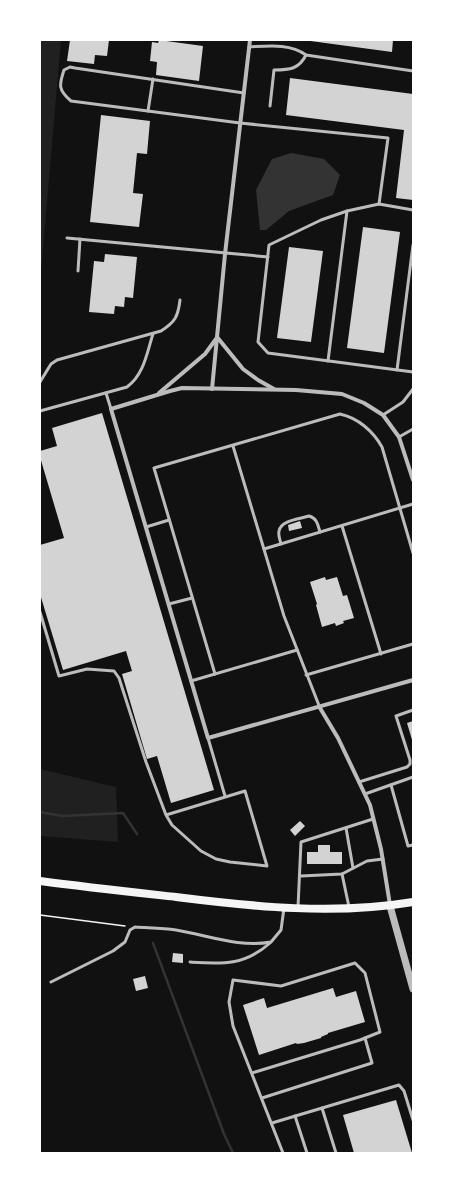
<svg xmlns="http://www.w3.org/2000/svg" width="453" height="1193" font-family="Spectral,serif">
  <style>
    .green { fill: #202020 }
    .water { fill: #333 }
    .lines { fill: none; stroke-linecap: round; stroke-linejoin: round }
    .stream { stroke: #333; stroke-width: 2.5 }
    .building { fill: #d3d3d3 }
    .path { stroke: #f5f5f5; stroke-width: 1.5 }
    .service { stroke: #bcbcbc; stroke-width: 3 }
    .minor { stroke: #bcbcbc; stroke-width: 4 }
    .tertiary { stroke: #bcbcbc; stroke-width: 7 }
    .secondary { stroke: #f5f5f5; stroke-width: 8 }
  </style>
  <rect width="100%" height="100%" fill="#111"/>
  <g class="green">
    <path d="M40 40H61L40 283Z"/>
    <path d="M40 769 116 787 118 842 40 836Z"/>
  </g>
  <path class="water" d="M291 153 324 159 340 175 333 195 289 211 266 230H260L256 190 272 159Z"/>
  <g class="lines">
    <g class="stream">
      <path d="M40 812 63 816 123 813 137 834"/>
      <path d="M153 943 224 1134 233 1153"/>
    </g>
  </g>
  <g class="building">
    <path d="M70 40H109L107 56 95 55 94 64 67 61Z"/>
    <path d="M159 40 203 46 199 81 156 75 157 62 150 61 152 42 158 43Z"/>
    <path d="M303 40H393L392 52Z"/>
    <path d="M290 78 413 94V200L396 198 404 130 286 115Z"/>
    <path d="M101 115 150 121 147 154 137 153 133 193 143 194 139 227 90 222Z"/>
    <path d="M363 227 400 232 384 353 347 348Z"/>
    <path d="M289 247 323 251 311 342 277 338Z"/>
    <path d="M105 254 137 257 133 298 125 297 124 307 115 306 114 314 89 312 94 261 104 262Z"/>
    <path d="M102 413 214 790 171 803 157 756 147 759 122 674 132 671 126 651 63 670 40 594V545L64 538 40 457V451L57 446 52 428Z"/>
    <path d="M300 521 302 528 289 531 288 525Z"/>
    <path d="M325 577 326 580 337 577 343 596 347 595 354 618 343 621 344 623 336 626 335 623 322 627 316 605 317 604 310 582Z"/>
    <path d="M413 721V743L407 723Z"/>
    <path d="M300 821 305 826 295 836 290 830Z"/>
    <path d="M318 845H330V852H342V864H307V852H318Z"/>
    <path d="M173 953 183 954V963L172 962Z"/>
    <path d="M145 976 148 988 136 991 133 979Z"/>
    <path d="M333 988 336 997 356 991 365 1022 328 1033V1034L321 1037V1038L304 1043 297 1044 296 1043 259 1055 243 1005 264 998 267 1008Z"/>
    <path d="M396 1100 412 1153H354L343 1115Z"/>
  </g>
  <g class="lines">
    <path class="path" d="M40 915 125 926"/>
    <g class="service">
      <path d="M249 47C268 46 290 43 306 55L413 71"/>
      <path d="M244 93 75 68 70 67 64 70C59 85 58 90 71 101L240 123 388 138 379 204"/>
      <path d="M270 106 274 70C290 70 299 69 306 55"/>
      <path d="M148 111 153 79"/>
      <path d="M413 210 379 204 347 211 321 220 269 245 258 342 268 353 413 372"/>
      <path d="M67 238 268 257"/>
      <path d="M78 271 80 239"/>
      <path d="M328 361 347 211"/>
      <path d="M397 370 413 245"/>
      <path d="M40 382 51 364 57 360 161 331C175 322 178 317 180 300"/>
      <path d="M106 393 111 409"/>
      <path d="M40 411 127 387C144 375 147 352 153 334"/>
      <path d="M383 415 403 402 413 389"/>
      <path d="M399 437 413 429"/>
      <path d="M233 446 284 616 320 708"/>
      <path d="M342 526 381 654"/>
      <path d="M146 527 169 520"/>
      <path d="M281 544C280 540 278 535 279 531 281 520 300 519 309 516 317 518 318 525 320 532"/>
      <path d="M264 549 413 504"/>
      <path d="M169 604 192 598"/>
      <path d="M40 612 59 676 87 669 114 671 119 678 146 762 166 815 172 825 201 851 216 859 230 862 267 866 245 791 166 815"/>
      <path d="M215 674 154 468 340 414C358 418 373 431 382 447L413 553"/>
      <path d="M306 675 413 644"/>
      <path d="M191 681 297 650"/>
      <path d="M208 738 225 796"/>
      <path d="M359 782 407 767 410 764V760L396 716 413 710"/>
      <path d="M391 785 408 846 413 845"/>
      <path d="M365 794 413 777"/>
      <path d="M346 828 353 868"/>
      <path d="M342 874 349 907"/>
      <path d="M301 876 342 874 367 861 383 859"/>
      <path d="M298 907 301 842 373 819"/>
      <path d="M190 962C222 964 244 966 270 943"/>
      <path d="M51 982 113 951 125 942 130 930 135 927C149 928 162 928 176 930 207 935 240 948 271 942L281 930 284 908"/>
      <path d="M252 1073 360 1040 380 1032 365 973 355 963 281 986 233 980 229 1002 233 1026 283 1153"/>
      <path d="M262 1098 372 1063 365 1038"/>
      <path d="M322 1108 336 1153"/>
      <path d="M295 1116 307 1153"/>
      <path d="M272 1123 399 1085 404 1091 413 1120"/>
    </g>
    <g class="minor">
      <path d="M217 337 243 369 258 380 274 389"/>
      <path d="M212 389 225 254 250 40"/>
      <path d="M159 393 205 354 216 339"/>
      <path d="M413 480 399 437 383 415 364 403 342 394 296 390 182 388 170 391 111 409 208 738 413 680"/>
      <path d="M320 708 338 738 370 805 381 849 390 905"/>
    </g>
    <path class="tertiary" d="M390 906 413 989"/>
    <path class="secondary" d="M40 881C85 887 131 892 176 897 255 907 335 915 413 902"/>
  </g>
  <rect width="453" height="1193" fill="none" stroke="#ffffff" stroke-width="82"/>
</svg>
